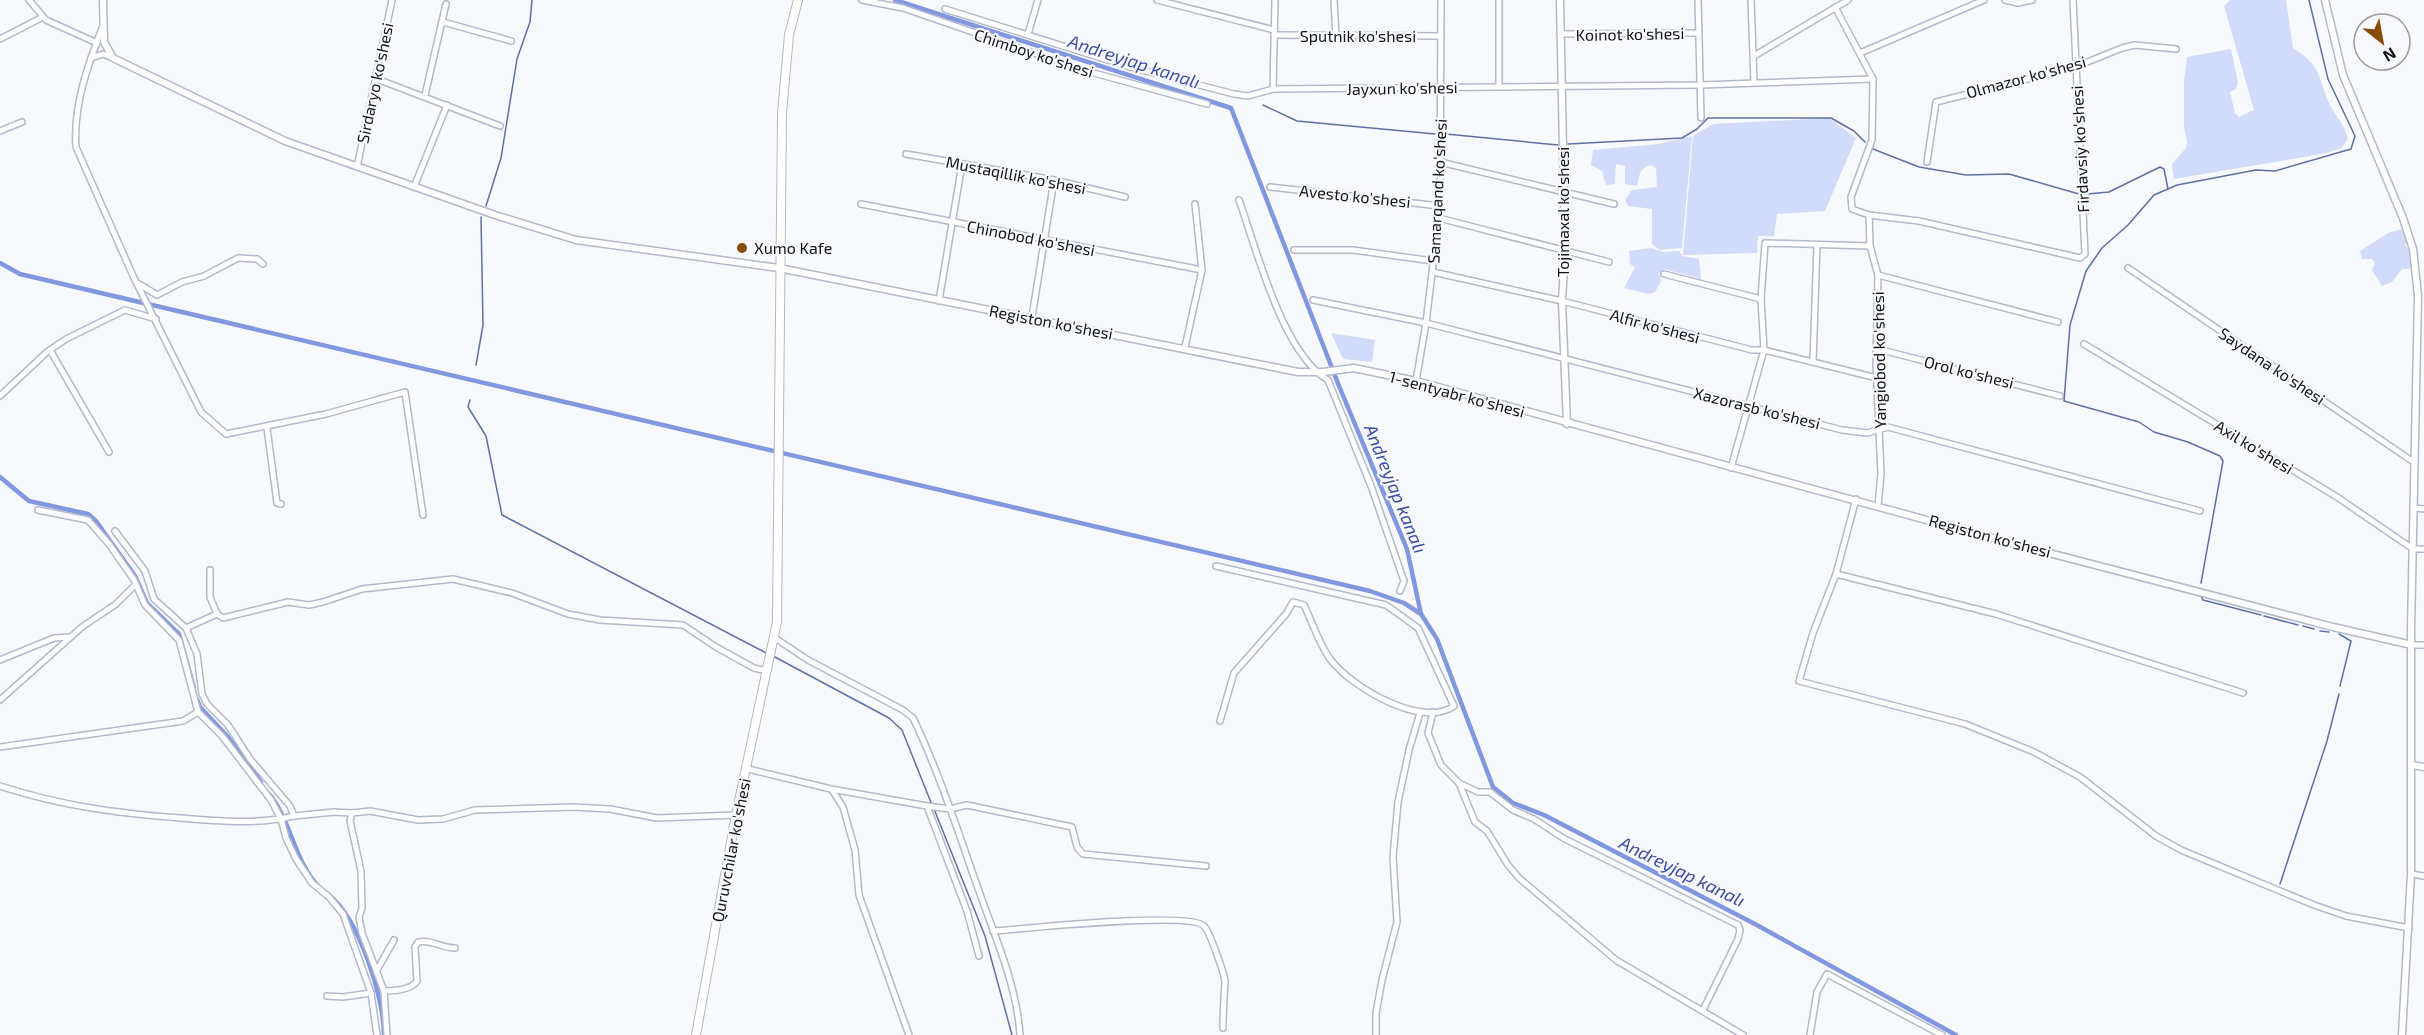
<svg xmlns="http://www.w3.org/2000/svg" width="2424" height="1035" font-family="'Exo 2',sans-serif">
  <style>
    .green { fill: #d2dcfa }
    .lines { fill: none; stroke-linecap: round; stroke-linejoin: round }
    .stream { stroke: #5f70a5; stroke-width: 1.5 }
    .canal { stroke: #8198e1; stroke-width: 4.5 }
    .minor-casing { stroke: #b3b9ca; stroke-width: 8 }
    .tertiary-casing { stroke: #b3b9ca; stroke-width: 9 }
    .secondary-casing { stroke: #b3b9ca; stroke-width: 10 }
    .minor { stroke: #fff; stroke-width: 5 }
    .tertiary { stroke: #fff; stroke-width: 6 }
    .secondary { stroke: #fff; stroke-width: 8 }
    .poi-dot { fill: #884c09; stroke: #f8f9fd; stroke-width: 2 }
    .labels { text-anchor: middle; stroke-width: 4.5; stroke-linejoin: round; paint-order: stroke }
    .street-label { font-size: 16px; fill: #111319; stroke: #f8f9fd }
    .poi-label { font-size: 16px; fill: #111319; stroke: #f8f9fd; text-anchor: start }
    .water-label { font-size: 18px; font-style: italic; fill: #394da3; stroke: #f8f9fd }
  </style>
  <rect width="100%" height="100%" fill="#f8f9fd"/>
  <g class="green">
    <path d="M2230 0H2286L2293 48C2321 66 2317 73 2328 101 2334 115 2343 120 2348 139L2341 148 2327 153 2174 179 2172 164 2186 148 2187 142 2184 127V81L2187 57 2231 49 2238 83 2236 89 2230 92 2235 113 2239 117 2254 110 2224 6Z"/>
    <path d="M1829 118 1856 138 1825 211 1777 214 1774 236H1758L1757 253 1683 255 1693 136 1713 124Z"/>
    <path d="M1692 136 1682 248 1660 250 1652 244V209L1628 206 1625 200 1632 190 1657 187 1656 168 1652 165C1639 168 1640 174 1637 186L1625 184V166L1616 164 1615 184 1606 185 1602 171 1591 165 1593 150 1658 144Z"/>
    <path d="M2401 229 2407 242 2405 245 2409 250 2411 266 2409 269H2402L2392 282 2382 286 2372 270 2375 263 2372 259H2362L2360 251 2388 233Z"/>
    <path d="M1651 248 1663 252 1679 251 1683 256 1699 259 1701 279 1664 269 1659 273 1661 281 1655 292 1649 294 1624 288 1635 267 1630 264 1629 251Z"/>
    <path d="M1331 333 1375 340 1372 362 1343 359Z"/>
  </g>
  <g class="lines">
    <g class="stream">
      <path d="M1263 105 1297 121 1435 134"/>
      <path d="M1446 134 1558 145"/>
      <path d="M1568 144 1682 138 1697 129 1708 118H1831L1854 131 1865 142"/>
      <path d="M1873 149 1919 167 1966 175 2009 174 2079 194"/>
      <path d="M2087 194 2109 192 2160 167 2164 169 2168 189"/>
      <path d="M486 206 501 158 517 59 530 22 532 0"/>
      <path d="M476 365 483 325 481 217"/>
      <path d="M470 400 468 407 486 436 502 515 766 653"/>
      <path d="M2201 583 2223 461 2220 456 2188 442 2154 432 2139 422 2064 401 2070 325 2086 271 2102 248 2128 225 2154 195 2177 185 2256 170 2275 171 2351 149 2355 136 2328 79 2309 0"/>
      <path d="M2201 596 2203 600 2261 615"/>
      <path d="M2264 616 2298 625"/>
      <path d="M2303 626 2314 629"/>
      <path d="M2320 631 2329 632"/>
      <path d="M2339 634 2351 641 2340 686"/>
      <path d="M773 656 889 718 902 730 932 805"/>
      <path d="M934 809 985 936 1012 1035"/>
      <path d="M2280 884 2327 741 2339 694"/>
    </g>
    <g class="canal">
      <path d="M895 0 1231 108 1339 386 1407 549 1421 614 1437 639 1493 787 1513 803 1544 815 1755 924 1956 1035"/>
      <path d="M0 263 20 274 1370 591 1404 603 1421 614"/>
      <path d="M0 477 29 501 88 514 96 521 135 576 147 603 179 634 194 688"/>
      <path d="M197 699 200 707 228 737 261 782"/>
      <path d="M271 796C292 824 294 861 320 888"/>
      <path d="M329 895C359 919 384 997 384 1035"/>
    </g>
    <defs>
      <g id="minor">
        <path d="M29 0 46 20 97 43"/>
        <path d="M862 0 903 8 1083 70 1207 104"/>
        <path d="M1157 0 1274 30"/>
        <path d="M1334 0 1336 36"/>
        <path d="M1698 0 1701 118"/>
        <path d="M1751 0 1754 82"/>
        <path d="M2005 0 2018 3 2032 0"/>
        <path d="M1835 7 1873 79 1872 140 1851 197 1852 209 1869 215 1919 221 2080 258 2085 254 2073 0"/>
        <path d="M945 9 1130 67 1234 94 1248 96 1273 89 1700 85 1873 79"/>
        <path d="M443 22 511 41"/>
        <path d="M103 26C88 64 73 106 76 147L134 278 201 412 226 434 326 414 405 392 423 515"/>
        <path d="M1028 34 1038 0"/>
        <path d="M1560 34 1699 33"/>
        <path d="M1274 35 1441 36"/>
        <path d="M0 39 43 17"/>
        <path d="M1860 53 1984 0"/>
        <path d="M1754 56 1848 0"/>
        <path d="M91 58 103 54 113 58"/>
        <path d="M377 79 500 126"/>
        <path d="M1499 86V0"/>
        <path d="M1273 89 1275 0"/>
        <path d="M425 95 446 4"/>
        <path d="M0 131 22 122"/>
        <path d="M906 154 1054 180 1125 197"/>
        <path d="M1440 162 1614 204"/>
        <path d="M1927 162 1936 102 2075 67 2122 48 2135 45 2176 49"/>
        <path d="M357 167 392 0"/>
        <path d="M414 187 447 105"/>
        <path d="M1270 187 1440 206"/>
        <path d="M1239 200C1257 250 1282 353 1328 380L1371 486 1404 581 1400 591"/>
        <path d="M861 204 1202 270"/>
        <path d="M1869 215 1870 246 1878 275 1876 363 1881 474 1878 506"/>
        <path d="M1439 218 1609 262"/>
        <path d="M1294 250H1353L1433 261"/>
        <path d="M2128 268 2415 463"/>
        <path d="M1433 272 1562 301 1752 350H1764L1877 378"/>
        <path d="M1664 274 1761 299"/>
        <path d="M1878 275 2058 322"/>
        <path d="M139 284 157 295 182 282 204 276 238 258 257 259 263 264"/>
        <path d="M1313 300 1426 323 1842 430 1867 433 1888 427 2200 511"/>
        <path d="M939 301 962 164"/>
        <path d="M1032 317 1054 180"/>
        <path d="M2084 344 2337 497 2413 549H2424"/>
        <path d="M1185 347 1202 270 1195 204"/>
        <path d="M1878 349 2060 396"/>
        <path d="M50 350 109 452"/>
        <path d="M1813 362 1817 245"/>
        <path d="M1416 381 1426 323 1440 206 1441 0"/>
        <path d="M0 396 47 352 66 339 125 310 156 319"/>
        <path d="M267 428 277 503 281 504"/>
        <path d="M1731 468 1764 350 1761 299 1765 243 1870 246"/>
        <path d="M1856 499 1836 574 1813 633 1799 681 1965 724 2034 752 2080 777 2156 836 2181 850 2314 905 2346 916 2409 928"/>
        <path d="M2414 508 2424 509"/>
        <path d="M38 510 88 520 109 544 134 580 145 605 179 640 198 712 222 736 271 800 281 819 286 838 296 859 312 883 329 897 343 914 371 993 377 1035"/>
        <path d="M115 531 145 571 154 599 186 628 197 654 202 694 207 704 228 725 250 759 290 806 294 816 334 812 352 813"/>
        <path d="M1216 566 1386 605 1418 628 1454 706C1422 729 1351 687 1330 659 1319 643 1312 622 1304 605L1293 602 1286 614 1234 673 1220 721"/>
        <path d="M1836 574 1996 614 2243 693"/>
        <path d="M217 614 223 618 288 602 309 605 323 602 362 589 453 579 512 593 568 614 600 620 683 625 716 647 754 668 767 671"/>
        <path d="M186 628 217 614 210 597V570"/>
        <path d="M775 638 808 660 903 710 913 718C940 774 959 835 980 894 996 939 1017 987 1020 1035"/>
        <path d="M2412 645H2424"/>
        <path d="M0 660 54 638 70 637"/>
        <path d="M0 700 82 627 116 604 136 584"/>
        <path d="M1433 712 1428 733 1441 765 1459 783 1475 822 1487 831 1508 865 1519 878 1616 960 1743 1035"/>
        <path d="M0 747 183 721 198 712"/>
        <path d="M748 769 831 789 927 806 967 911 979 956"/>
        <path d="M1459 783 1478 792H1490L1513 810 1534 819 1563 838 1738 925 1740 930 1738 939 1703 1010"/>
        <path d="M0 786C62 806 115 813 180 818 219 821 256 825 294 816"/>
        <path d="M832 790 843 807 855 850 859 895 909 1035"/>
        <path d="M927 806 950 809 967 805 1072 827 1077 847 1083 854 1206 866"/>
        <path d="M2411 874 2424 876"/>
        <path d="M993 931C1024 929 1190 911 1204 926 1209 930 1225 975 1225 982 1224 997 1223 1012 1223 1028"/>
        <path d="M455 948C441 948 431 939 418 942L415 947 417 981C411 990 395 991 384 991L362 933 359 917 362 908 361 871 350 821 352 813 370 811 418 820 443 819 475 810 573 807 610 809 657 818 736 815"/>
        <path d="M377 970 394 940"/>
        <path d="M384 991 387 1035"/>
        <path d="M327 996 343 997 371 993"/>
        <path d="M1376 1035V1013L1382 980 1397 922 1393 857 1398 802 1409 750 1420 713"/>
        <path d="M1810 1035 1817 992 1827 974 1942 1035"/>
      </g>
      <g id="tertiary">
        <path d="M103 0 104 42 113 58 285 141 495 215 576 240 779 268 1298 372H1323L1354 368 1416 381 2011 543 2333 627 2412 645"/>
        <path d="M1560 0 1565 249 1562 301 1567 424"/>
        <path d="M2325 0 2343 75 2403 218 2413 249 2418 296 2411 630V874L2402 1035"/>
        <path d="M2412 765 2424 767"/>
      </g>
      <path id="secondary" d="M696 1035 736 815 777 622 782 113 789 35 798 0"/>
    </defs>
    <use href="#minor" class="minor-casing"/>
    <use href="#tertiary" class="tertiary-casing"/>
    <use href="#secondary" class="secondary-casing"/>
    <use href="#minor" class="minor"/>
    <use href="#tertiary" class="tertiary"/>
    <use href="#secondary" class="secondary"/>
  </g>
  <circle class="poi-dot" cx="742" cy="248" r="6"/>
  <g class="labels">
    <g class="street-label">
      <text transform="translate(1630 34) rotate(-1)" y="6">Koinot ko'shesi</text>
      <text x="1358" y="42">Sputnik ko'shesi</text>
      <text transform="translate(1034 53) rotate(18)" y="6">Chimboy ko'shesi</text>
      <text transform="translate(2026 77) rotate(-15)" y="6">Olmazor ko'shesi</text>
      <text transform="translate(375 83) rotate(-78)" y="6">Sirdaryo ko'shesi</text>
      <text transform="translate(1402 88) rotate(-1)" y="6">Jayxun ko'shesi</text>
      <text transform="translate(2080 149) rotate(-93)" y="6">Firdavsiy ko'shesi</text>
      <text transform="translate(1016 175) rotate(11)" y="6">Mustaqillik ko'shesi</text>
      <text transform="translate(1437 191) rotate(-87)" y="6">Samarqand ko'shesi</text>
      <text transform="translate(1355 196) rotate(6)" y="6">Avesto ko'shesi</text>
      <text transform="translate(1563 212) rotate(-90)" y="6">Tojimaxal ko'shesi</text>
      <text transform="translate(1031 238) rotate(11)" y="6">Chinobod ko'shesi</text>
      <text transform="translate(1051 322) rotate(11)" y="6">Registon ko'shesi</text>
      <text transform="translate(1655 326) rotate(15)" y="6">Alfir ko'shesi</text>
      <text transform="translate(1879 360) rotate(-91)" y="6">Yangiobod ko'shesi</text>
      <text transform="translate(2272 366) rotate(34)" y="6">Saydana ko'shesi</text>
      <text transform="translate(1969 372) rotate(14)" y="6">Orol ko'shesi</text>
      <text transform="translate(1457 394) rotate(15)" y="6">1-sentyabr ko'shesi</text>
      <text transform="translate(1757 408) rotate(14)" y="6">Xazorasb ko'shesi</text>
      <text transform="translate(2254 447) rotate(31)" y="6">Axil ko'shesi</text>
      <text transform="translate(1990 536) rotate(15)" y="6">Registon ko'shesi</text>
      <text transform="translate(731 850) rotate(-79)" y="6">Quruvchilar ko'shesi</text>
    </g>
    <g class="poi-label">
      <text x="754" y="254">Xumo Kafe</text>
    </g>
    <g class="water-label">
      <text transform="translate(1134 62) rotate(18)" y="6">Andreyjap kanalı</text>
      <text transform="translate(1395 489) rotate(68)" y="6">Andreyjap kanalı</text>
      <text transform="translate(1682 872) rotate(26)" y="6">Andreyjap kanalı</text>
    </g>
  </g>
  <g transform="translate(2382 42) rotate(149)"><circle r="28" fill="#f8f9fd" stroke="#9c9da2" stroke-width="1.5"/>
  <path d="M0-4.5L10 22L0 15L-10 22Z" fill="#884c09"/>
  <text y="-9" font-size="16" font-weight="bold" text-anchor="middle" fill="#111319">N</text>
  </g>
</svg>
